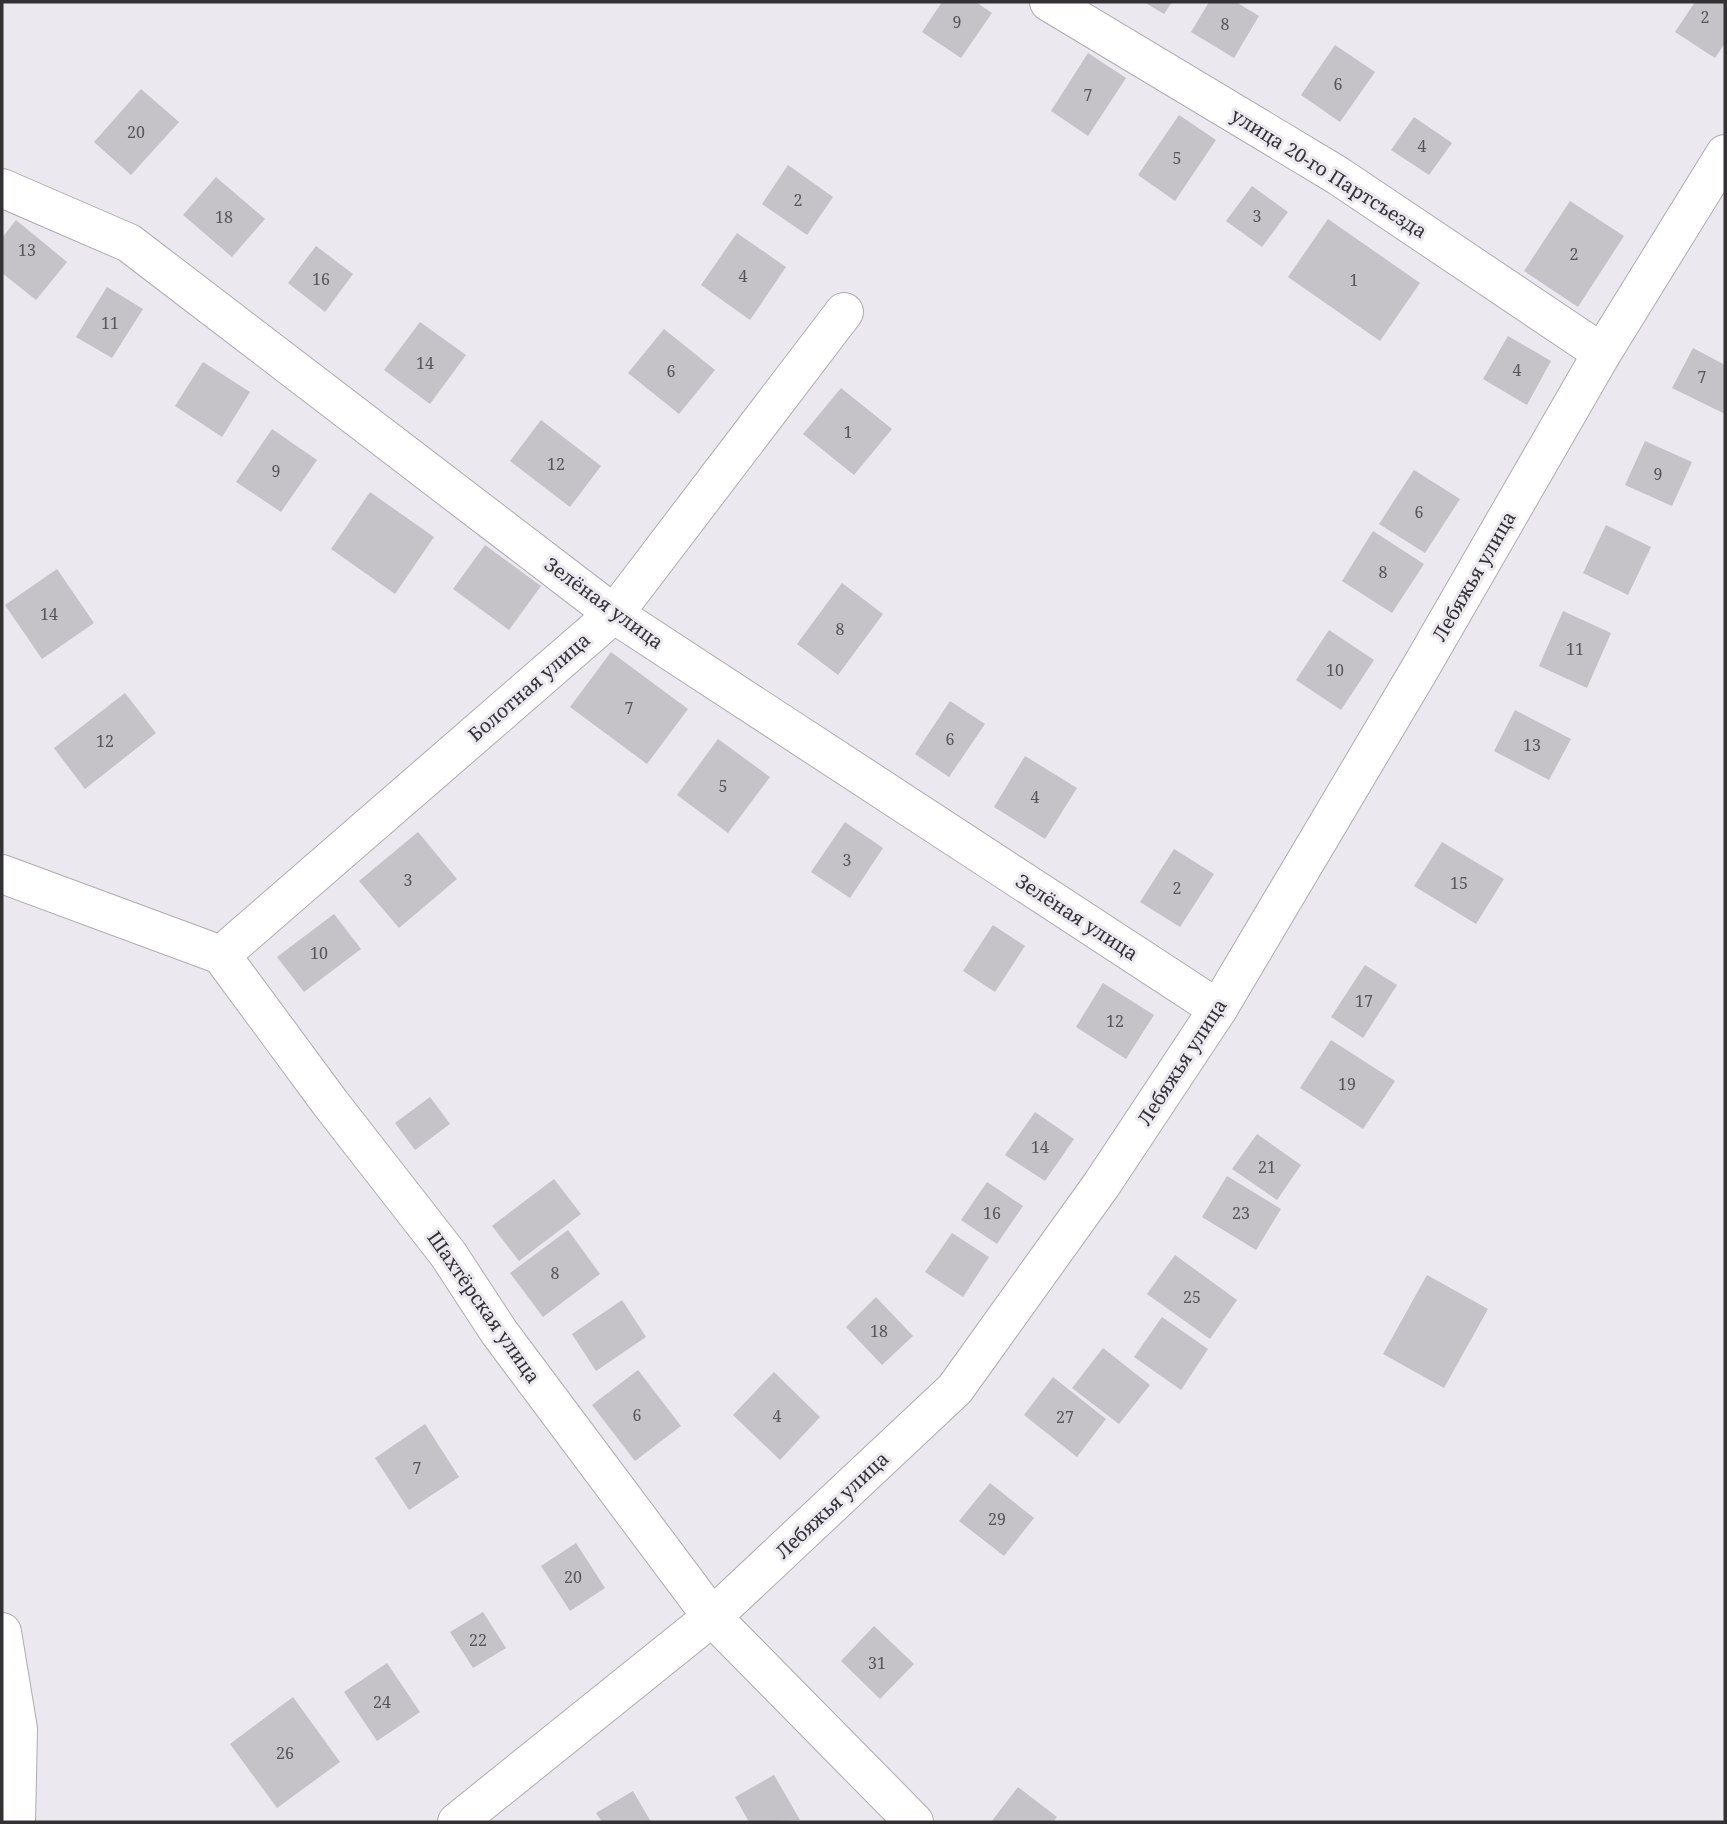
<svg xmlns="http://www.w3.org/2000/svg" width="1727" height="1824" font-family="'Noto Serif',serif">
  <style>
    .building { fill: #c5c2c8 }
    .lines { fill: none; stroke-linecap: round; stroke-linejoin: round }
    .street-casing { stroke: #aeabb1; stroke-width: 40 }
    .street { stroke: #fff; stroke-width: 38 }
    .labels { text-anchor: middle; stroke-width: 6; stroke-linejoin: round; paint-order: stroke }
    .number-label { font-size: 16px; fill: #585559 }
    .street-label { font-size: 19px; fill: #333134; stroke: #ebe8ef }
  </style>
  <rect width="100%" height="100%" fill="#ebe8ef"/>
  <g class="building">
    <path d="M942 2H976L992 13 961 58 922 32Z"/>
    <path d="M1144 2H1172L1164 14Z"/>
    <path d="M1209 2H1236L1259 16 1234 58 1191 32Z"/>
    <path d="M1695 2H1725V43L1715 58 1675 32Z"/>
    <path d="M1335 45 1375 72 1340 122 1301 95Z"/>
    <path d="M1088 53 1126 78 1088 136 1051 111Z"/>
    <path d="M141 89 179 122 131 175 94 142Z"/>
    <path d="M1179 115 1216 140 1175 201 1138 175Z"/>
    <path d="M1414 117 1452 143 1429 175 1391 150Z"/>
    <path d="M788 165 833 197 807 235 762 204Z"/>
    <path d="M216 177 265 219 232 257 183 215Z"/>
    <path d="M1252 186 1288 212 1262 247 1226 221Z"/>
    <path d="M1570 201 1624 236 1578 307 1524 271Z"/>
    <path d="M1328 219 1420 283 1380 341 1288 277Z"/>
    <path d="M16 220 67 262 36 300 2 273V238Z"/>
    <path d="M737 233 786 267 750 320 701 285Z"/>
    <path d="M316 246 353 274 325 312 288 283Z"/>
    <path d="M107 287 143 309 112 358 76 337Z"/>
    <path d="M420 322 466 355 430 404 384 370Z"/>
    <path d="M664 329 715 370 679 414 628 373Z"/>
    <path d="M1508 336 1551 361 1527 405 1483 379Z"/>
    <path d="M1693 348 1725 365V414L1672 388Z"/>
    <path d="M203 362 250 392 222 437 175 406Z"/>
    <path d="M841 388 892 429 854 475 803 434Z"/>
    <path d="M541 420 601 466 570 507 510 461Z"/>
    <path d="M272 429 317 460 281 512 236 482Z"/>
    <path d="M1645 441 1692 462 1672 506 1625 485Z"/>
    <path d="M1414 470 1460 499 1425 553 1379 524Z"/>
    <path d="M370 492 434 537 395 594 331 549Z"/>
    <path d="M1606 525 1651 547 1628 595 1583 573Z"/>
    <path d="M1373 531 1424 564 1392 613 1342 581Z"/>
    <path d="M485 545 541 586 509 630 453 589Z"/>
    <path d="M57 569 94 623 42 659 5 605Z"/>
    <path d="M842 583 883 614 838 675 797 644Z"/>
    <path d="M1563 611 1611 633 1587 688 1539 666Z"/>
    <path d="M1329 630 1374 660 1341 710 1296 680Z"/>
    <path d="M611 652 688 709 647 764 570 707Z"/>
    <path d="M125 693 156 733 85 789 54 748Z"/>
    <path d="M950 701 985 724 949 777 915 754Z"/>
    <path d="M1515 710 1571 739 1549 780 1494 751Z"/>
    <path d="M718 739 770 777 728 833 677 795Z"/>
    <path d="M1025 756 1077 788 1045 839 994 807Z"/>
    <path d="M845 822 883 848 850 898 811 872Z"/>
    <path d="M418 832 457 879 399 928 359 881Z"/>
    <path d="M1442 842 1504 879 1476 924 1414 886Z"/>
    <path d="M1174 849 1214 874 1180 927 1140 902Z"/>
    <path d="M334 914 361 949 304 992 277 957Z"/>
    <path d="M993 925 1025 946 995 992 963 971Z"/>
    <path d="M1365 965 1397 985 1363 1038 1331 1017Z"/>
    <path d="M1103 983 1154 1015 1126 1059 1076 1027Z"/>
    <path d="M1331 1040 1395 1081 1363 1129 1300 1088Z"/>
    <path d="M430 1097 450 1124 415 1150 395 1123Z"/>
    <path d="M1035 1112 1074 1139 1045 1181 1005 1155Z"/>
    <path d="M1257 1134 1301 1165 1277 1200 1232 1169Z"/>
    <path d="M1227 1176 1281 1209 1256 1250 1202 1217Z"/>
    <path d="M554 1179 581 1214 519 1261 492 1226Z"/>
    <path d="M987 1182 1023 1206 997 1244 961 1220Z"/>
    <path d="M568 1230 600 1274 543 1317 510 1273Z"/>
    <path d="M952 1233 989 1257 963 1297 925 1272Z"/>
    <path d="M1175 1255 1237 1300 1210 1339 1147 1294Z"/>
    <path d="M1427 1275 1488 1309 1444 1388 1383 1354Z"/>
    <path d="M876 1297 913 1336 882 1365 846 1327Z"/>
    <path d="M622 1300 646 1337 596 1371 572 1334Z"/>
    <path d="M1162 1317 1208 1349 1181 1390 1134 1357Z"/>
    <path d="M1103 1348 1150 1385 1119 1424 1072 1388Z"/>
    <path d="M638 1370 681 1426 635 1461 592 1405Z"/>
    <path d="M774 1372 820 1417 780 1460 733 1415Z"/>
    <path d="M1053 1377 1106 1419 1077 1457 1024 1415Z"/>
    <path d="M425 1424 459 1477 409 1510 375 1458Z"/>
    <path d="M990 1483 1034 1518 1004 1556 959 1521Z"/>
    <path d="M576 1543 605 1588 570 1611 541 1566Z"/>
    <path d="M483 1612 506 1648 473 1668 450 1632Z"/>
    <path d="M874 1626 914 1664 880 1699 841 1661Z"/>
    <path d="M387 1663 420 1712 377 1741 344 1692Z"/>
    <path d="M293 1697 340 1762 277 1808 230 1744Z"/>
    <path d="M774 1775 800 1820 749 1822 735 1797Z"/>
    <path d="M1018 1787 1057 1817 1053 1822H991Z"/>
    <path d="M633 1791 651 1822H602L596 1813Z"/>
  </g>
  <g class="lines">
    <defs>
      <g id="street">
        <path d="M1049 2 1337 175 1602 353"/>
        <path d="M2 188 129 243 614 614 1218 1009"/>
        <path d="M2 874 221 955 331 1104 448 1254 499 1332 712 1617 914 1822"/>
        <path d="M221 955 614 614 844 312"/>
        <path d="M2 1632 18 1729 16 1822"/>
        <path d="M457 1822 712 1617 955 1389 1102 1184 1218 1009 1421 667 1602 353 1725 154"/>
      </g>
    </defs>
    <use href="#street" class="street-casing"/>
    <use href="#street" class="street"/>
  </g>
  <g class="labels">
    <g class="number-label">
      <text x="1705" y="23">2</text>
      <text x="957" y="28">9</text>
      <text x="1225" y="30">8</text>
      <text x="1338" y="90">6</text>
      <text x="1088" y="101">7</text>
      <text x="136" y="138">20</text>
      <text x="1422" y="152">4</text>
      <text x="1177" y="164">5</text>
      <text x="798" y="206">2</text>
      <text x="1257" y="222">3</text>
      <text x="224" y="223">18</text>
      <text x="27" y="256">13</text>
      <text x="1574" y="260">2</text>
      <text x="743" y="282">4</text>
      <text x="321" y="285">16</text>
      <text x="1354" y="286">1</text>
      <text x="110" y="329">11</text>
      <text x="425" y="369">14</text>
      <text x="1517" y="376">4</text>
      <text x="671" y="377">6</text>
      <text x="1702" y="383">7</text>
      <text x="848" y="438">1</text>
      <text x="556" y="470">12</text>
      <text x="276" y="477">9</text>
      <text x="1658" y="480">9</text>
      <text x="1419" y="518">6</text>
      <text x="1383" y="578">8</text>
      <text x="49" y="620">14</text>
      <text x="840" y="635">8</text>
      <text x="1575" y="655">11</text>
      <text x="1335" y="676">10</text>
      <text x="629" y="714">7</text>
      <text x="950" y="745">6</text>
      <text x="105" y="747">12</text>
      <text x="1532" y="751">13</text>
      <text x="723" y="792">5</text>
      <text x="1035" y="803">4</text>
      <text x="847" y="866">3</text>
      <text x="408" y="886">3</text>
      <text x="1459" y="889">15</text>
      <text x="1177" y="894">2</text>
      <text x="319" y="959">10</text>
      <text x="1364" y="1007">17</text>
      <text x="1115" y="1027">12</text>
      <text x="1347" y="1090">19</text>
      <text x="1040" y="1153">14</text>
      <text x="1267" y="1173">21</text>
      <text x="992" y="1219">16</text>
      <text x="1241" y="1219">23</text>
      <text x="555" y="1279">8</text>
      <text x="1192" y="1303">25</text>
      <text x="879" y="1337">18</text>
      <text x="637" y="1421">6</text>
      <text x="777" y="1422">4</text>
      <text x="1065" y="1423">27</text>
      <text x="417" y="1474">7</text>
      <text x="997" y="1525">29</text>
      <text x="573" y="1583">20</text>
      <text x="478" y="1646">22</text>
      <text x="877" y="1669">31</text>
      <text x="382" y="1708">24</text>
      <text x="285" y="1759">26</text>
    </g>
    <g class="street-label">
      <text transform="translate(1329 173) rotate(32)" y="7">улица 20-го Партсъезда</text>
      <text transform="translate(1474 576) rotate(-60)" y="7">Лебяжья улица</text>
      <text transform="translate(604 603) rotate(36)" y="7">Зелёная улица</text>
      <text transform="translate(529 687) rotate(-41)" y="7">Болотная улица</text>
      <text transform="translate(1077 917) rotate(33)" y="7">Зелёная улица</text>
      <text transform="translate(1182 1062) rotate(-57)" y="7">Лебяжья улица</text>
      <text transform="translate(484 1307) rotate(55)" y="7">Шахтёрская улица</text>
      <text transform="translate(832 1505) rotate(-43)" y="7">Лебяжья улица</text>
    </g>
  </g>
  <rect width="1727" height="1824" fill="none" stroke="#333134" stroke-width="7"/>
</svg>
